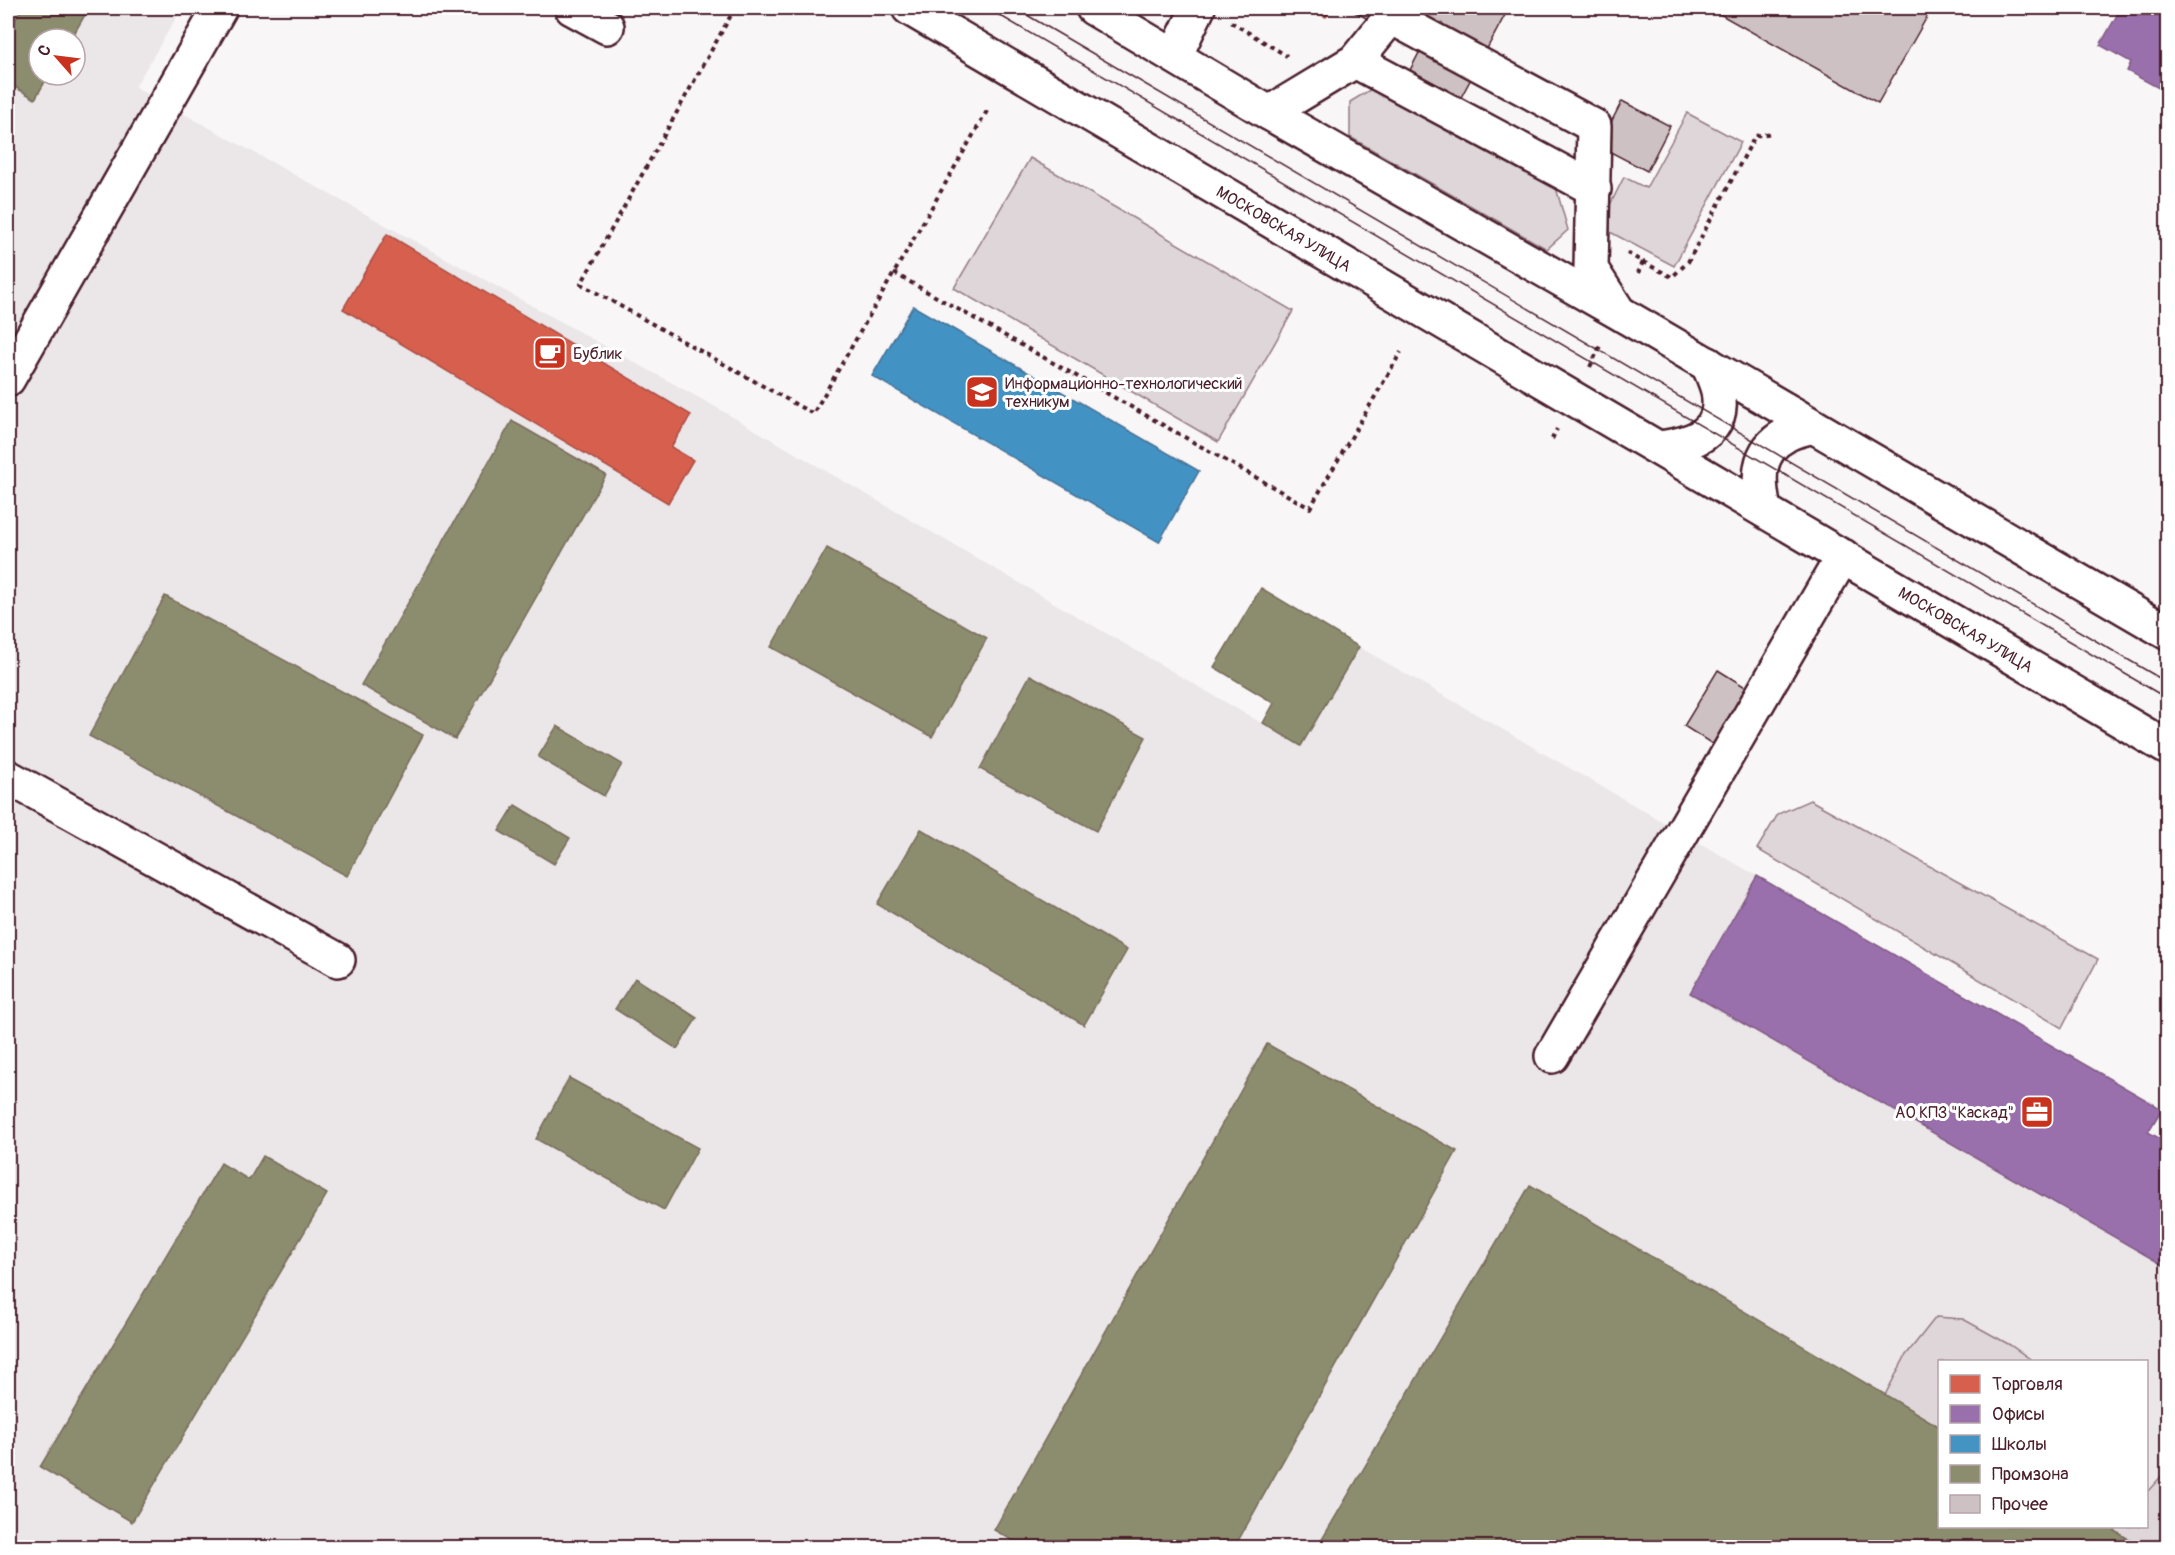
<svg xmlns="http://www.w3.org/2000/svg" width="2175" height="1555" font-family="Pangolin,sans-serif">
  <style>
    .built { fill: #ebe6e8; fill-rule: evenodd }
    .green { fill: #ded6d9; stroke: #947a82; stroke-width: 1.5 }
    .shops { fill: #d6604d; stroke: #ac4c43; stroke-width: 1.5 }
    .offices { fill: #9970ab; stroke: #815885; stroke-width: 1.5 }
    .schools { fill: #4393c3; stroke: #457095; stroke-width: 1.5 }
    .industry { fill: #8c8c6e; stroke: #786b5a; stroke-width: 1.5 }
    .building { fill: #cdc1c4; stroke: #4a1f2b; stroke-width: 1.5 }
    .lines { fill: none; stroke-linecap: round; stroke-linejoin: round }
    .minor-casing { stroke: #4a1f2b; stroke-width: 38 }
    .path { stroke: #4a1f2b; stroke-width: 4; stroke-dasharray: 4.5 4.5; stroke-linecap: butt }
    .minor { stroke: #fff; stroke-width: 33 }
    .tram { stroke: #4a1f2b; stroke-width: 1.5 }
    .labels { text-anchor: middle; stroke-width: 6; stroke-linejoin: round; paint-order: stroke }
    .street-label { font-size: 16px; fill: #4a1f2b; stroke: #fff }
    .poi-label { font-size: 16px; fill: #4a1f2b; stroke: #fff; text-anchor: start }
  </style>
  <rect width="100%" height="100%" fill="#f8f6f7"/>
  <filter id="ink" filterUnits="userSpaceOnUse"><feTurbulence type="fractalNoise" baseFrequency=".0167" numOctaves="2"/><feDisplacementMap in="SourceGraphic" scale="12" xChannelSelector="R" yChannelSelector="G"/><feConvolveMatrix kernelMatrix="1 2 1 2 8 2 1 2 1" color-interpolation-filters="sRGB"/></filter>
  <g filter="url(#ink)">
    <path class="built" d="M8 8H182L135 87 712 405 1301 746 1359 647 2162 1109 2148 1132 2168 1143 2167 1547 8 1548ZM39 39H75V75H39ZM1940 1362H2146V1526H1940Z"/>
    <g class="green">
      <path d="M1376 86 1555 184 1568 230 1547 249 1350 137V102Z"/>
      <path d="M1687 113 1741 142 1674 266 1610 232V205L1624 177 1646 188Z"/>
      <path d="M1030 158 1293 311 1218 442 954 288Z"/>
      <path d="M1810 800 2098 959 2062 1028 1757 849 1778 814Z"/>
      <path d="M1936 1317 1963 1319 2010 1345 2033 1361 1940 1362 1939 1427 1885 1395 1906 1355Z"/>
      <path d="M2167 1470V1547H2143L2115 1531 2118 1527 2146 1526 2147 1492Z"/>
    </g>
    <g class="shops">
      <path d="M1308 8H1331L1326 17Z"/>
      <path d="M387 234 691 415 671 447 693 460 668 503 343 309Z"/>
    </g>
    <g class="offices">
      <path d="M2121 8H2168V93L2127 71 2131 62 2100 45Z"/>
      <path d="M1757 876 2162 1109 2148 1132 2168 1143V1268L1690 993Z"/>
    </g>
    <path class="schools" d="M913 306 1199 471 1159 542 872 376Z"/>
    <g class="industry">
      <path d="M22 8H89L71 39H39V75H49L35 99 8 83V32Z"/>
      <path d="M512 421 606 475 455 739 361 685Z"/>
      <path d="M827 548 987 638 932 737 771 647Z"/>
      <path d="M1261 588 1359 647 1301 746 1263 723 1274 703 1214 667Z"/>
      <path d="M165 596 423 735 347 876 89 736Z"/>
      <path d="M1030 675 1146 737 1096 831 980 769Z"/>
      <path d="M557 726 622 764 604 796 538 757Z"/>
      <path d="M515 805 570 838 554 864 499 831Z"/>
      <path d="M921 829 1127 950 1084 1025 877 904Z"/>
      <path d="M635 978 697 1018 677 1049 615 1009Z"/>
      <path d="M1267 1044 1457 1151 1234 1548H1026L994 1530Z"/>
      <path d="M569 1078 698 1148 664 1210 536 1139Z"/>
      <path d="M263 1156 327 1194 132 1522 40 1467 221 1163 249 1180Z"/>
      <path d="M1530 1185 1940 1427V1526H2107L2143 1548H1317Z"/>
    </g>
    <g class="building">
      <path d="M1347 8H1426L1436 13 1439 8H1496L1506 13 1459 101 1408 74 1422 47Z"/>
      <path d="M1709 8H1932L1878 103Z"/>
      <path d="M1622 101 1670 126 1647 171 1599 146Z"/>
      <path d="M1718 670 1755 693 1720 749 1684 726Z"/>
    </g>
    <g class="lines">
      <defs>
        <g id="minor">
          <path d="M572 8 607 27"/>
          <path id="s1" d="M909 8 2168 748"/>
          <path d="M1093 8 1269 113 1618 312 2168 633"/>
          <path d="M1175 56 1198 8"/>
          <path d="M1355 61 1594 189"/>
          <path d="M1269 113 1355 61 1391 17 1594 126 1591 269 1616 308"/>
          <path d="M8 379 220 8"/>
          <path d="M1659 448C1693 444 1726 433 1718 391 1716 382 1711 372 1708 364"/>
          <path d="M1764 510C1758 481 1755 451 1786 435 1794 430 1804 429 1813 426"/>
          <path d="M8 777 338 960"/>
          <path d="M1552 1056 1843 556"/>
        </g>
      </defs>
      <use href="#minor" class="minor-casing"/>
      <g class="path">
        <path d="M735 8 581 284 813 414 987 111"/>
        <path d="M1231 22 1287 56"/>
        <path d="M1627 253 1643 262 1638 273"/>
        <path d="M1643 262 1672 277 1688 262 1755 136 1772 133"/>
        <path d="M894 273 1310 508 1401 352"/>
        <path d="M1590 367 1601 344"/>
        <path d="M1552 439 1557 429"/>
      </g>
      <use href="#minor" class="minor"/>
      <g class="tram">
        <path d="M987 8 2168 699"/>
        <path d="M1015 8 2168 683"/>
      </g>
    </g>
  </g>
  <defs>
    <symbol id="cafe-square" viewBox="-11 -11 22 22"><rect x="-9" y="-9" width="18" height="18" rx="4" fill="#c8321e" stroke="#fff"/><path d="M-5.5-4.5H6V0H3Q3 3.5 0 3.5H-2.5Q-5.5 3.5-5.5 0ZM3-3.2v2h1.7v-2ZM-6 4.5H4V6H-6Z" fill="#fff"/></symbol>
    <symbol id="university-square" viewBox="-11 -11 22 22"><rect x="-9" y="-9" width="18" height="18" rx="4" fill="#c8321e" stroke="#fff"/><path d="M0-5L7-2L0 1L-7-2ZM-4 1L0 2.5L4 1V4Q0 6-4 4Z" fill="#fff"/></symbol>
    <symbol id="office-square" viewBox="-11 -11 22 22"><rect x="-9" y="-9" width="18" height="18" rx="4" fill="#c8321e" stroke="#fff"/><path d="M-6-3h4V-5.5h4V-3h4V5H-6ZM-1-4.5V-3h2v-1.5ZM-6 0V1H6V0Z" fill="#fff"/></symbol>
  </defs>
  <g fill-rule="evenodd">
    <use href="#cafe-square" x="531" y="334" width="38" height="38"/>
    <use href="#university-square" x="963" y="373" width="38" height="38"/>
    <use href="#office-square" x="2018" y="1093" width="38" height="38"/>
  </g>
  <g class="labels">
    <g class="street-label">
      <text dy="6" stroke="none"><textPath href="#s1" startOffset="435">МОСКОВСКАЯ УЛИЦА</textPath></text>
      <text dy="6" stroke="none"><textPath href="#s1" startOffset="1226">МОСКОВСКАЯ УЛИЦА</textPath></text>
    </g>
    <g class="poi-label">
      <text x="573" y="359">Бублик</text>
      <text x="1005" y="389">Информационно-технологический<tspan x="1005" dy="18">техникум</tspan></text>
      <text x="2014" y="1118" text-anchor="end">АО КПЗ "Каскад"</text>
    </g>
  </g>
  <rect width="2175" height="1555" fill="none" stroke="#fff" stroke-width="30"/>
  <rect x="15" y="15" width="2145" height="1525" fill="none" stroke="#4a1f2b" stroke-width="2" filter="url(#ink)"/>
  <rect x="1938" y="1360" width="210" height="168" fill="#ffffff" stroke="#b7a5aa" stroke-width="1.5"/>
  <rect x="1950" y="1375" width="30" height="18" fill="#d6604d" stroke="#b7a5aa" stroke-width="1.5"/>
  <text x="1992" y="1390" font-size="18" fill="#4a1f2b">Торговля</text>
  <rect x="1950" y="1405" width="30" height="18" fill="#9970ab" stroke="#b7a5aa" stroke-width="1.5"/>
  <text x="1992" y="1420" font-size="18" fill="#4a1f2b">Офисы</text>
  <rect x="1950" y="1435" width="30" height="18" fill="#4393c3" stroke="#b7a5aa" stroke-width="1.5"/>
  <text x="1992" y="1450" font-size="18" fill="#4a1f2b">Школы</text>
  <rect x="1950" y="1465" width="30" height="18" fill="#8c8c6e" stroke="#b7a5aa" stroke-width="1.5"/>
  <text x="1992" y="1480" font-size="18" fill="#4a1f2b">Промзона</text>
  <rect x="1950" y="1495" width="30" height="18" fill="#cdc1c4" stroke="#b7a5aa" stroke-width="1.5"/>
  <text x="1992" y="1510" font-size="18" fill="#4a1f2b">Прочее</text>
  <g transform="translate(57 57) rotate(298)"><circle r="28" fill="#ffffff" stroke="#b7a5aa" stroke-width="1.5"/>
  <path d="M0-4.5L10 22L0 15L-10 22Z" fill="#c8321e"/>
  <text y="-9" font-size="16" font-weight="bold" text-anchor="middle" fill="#4a1f2b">С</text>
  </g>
</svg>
